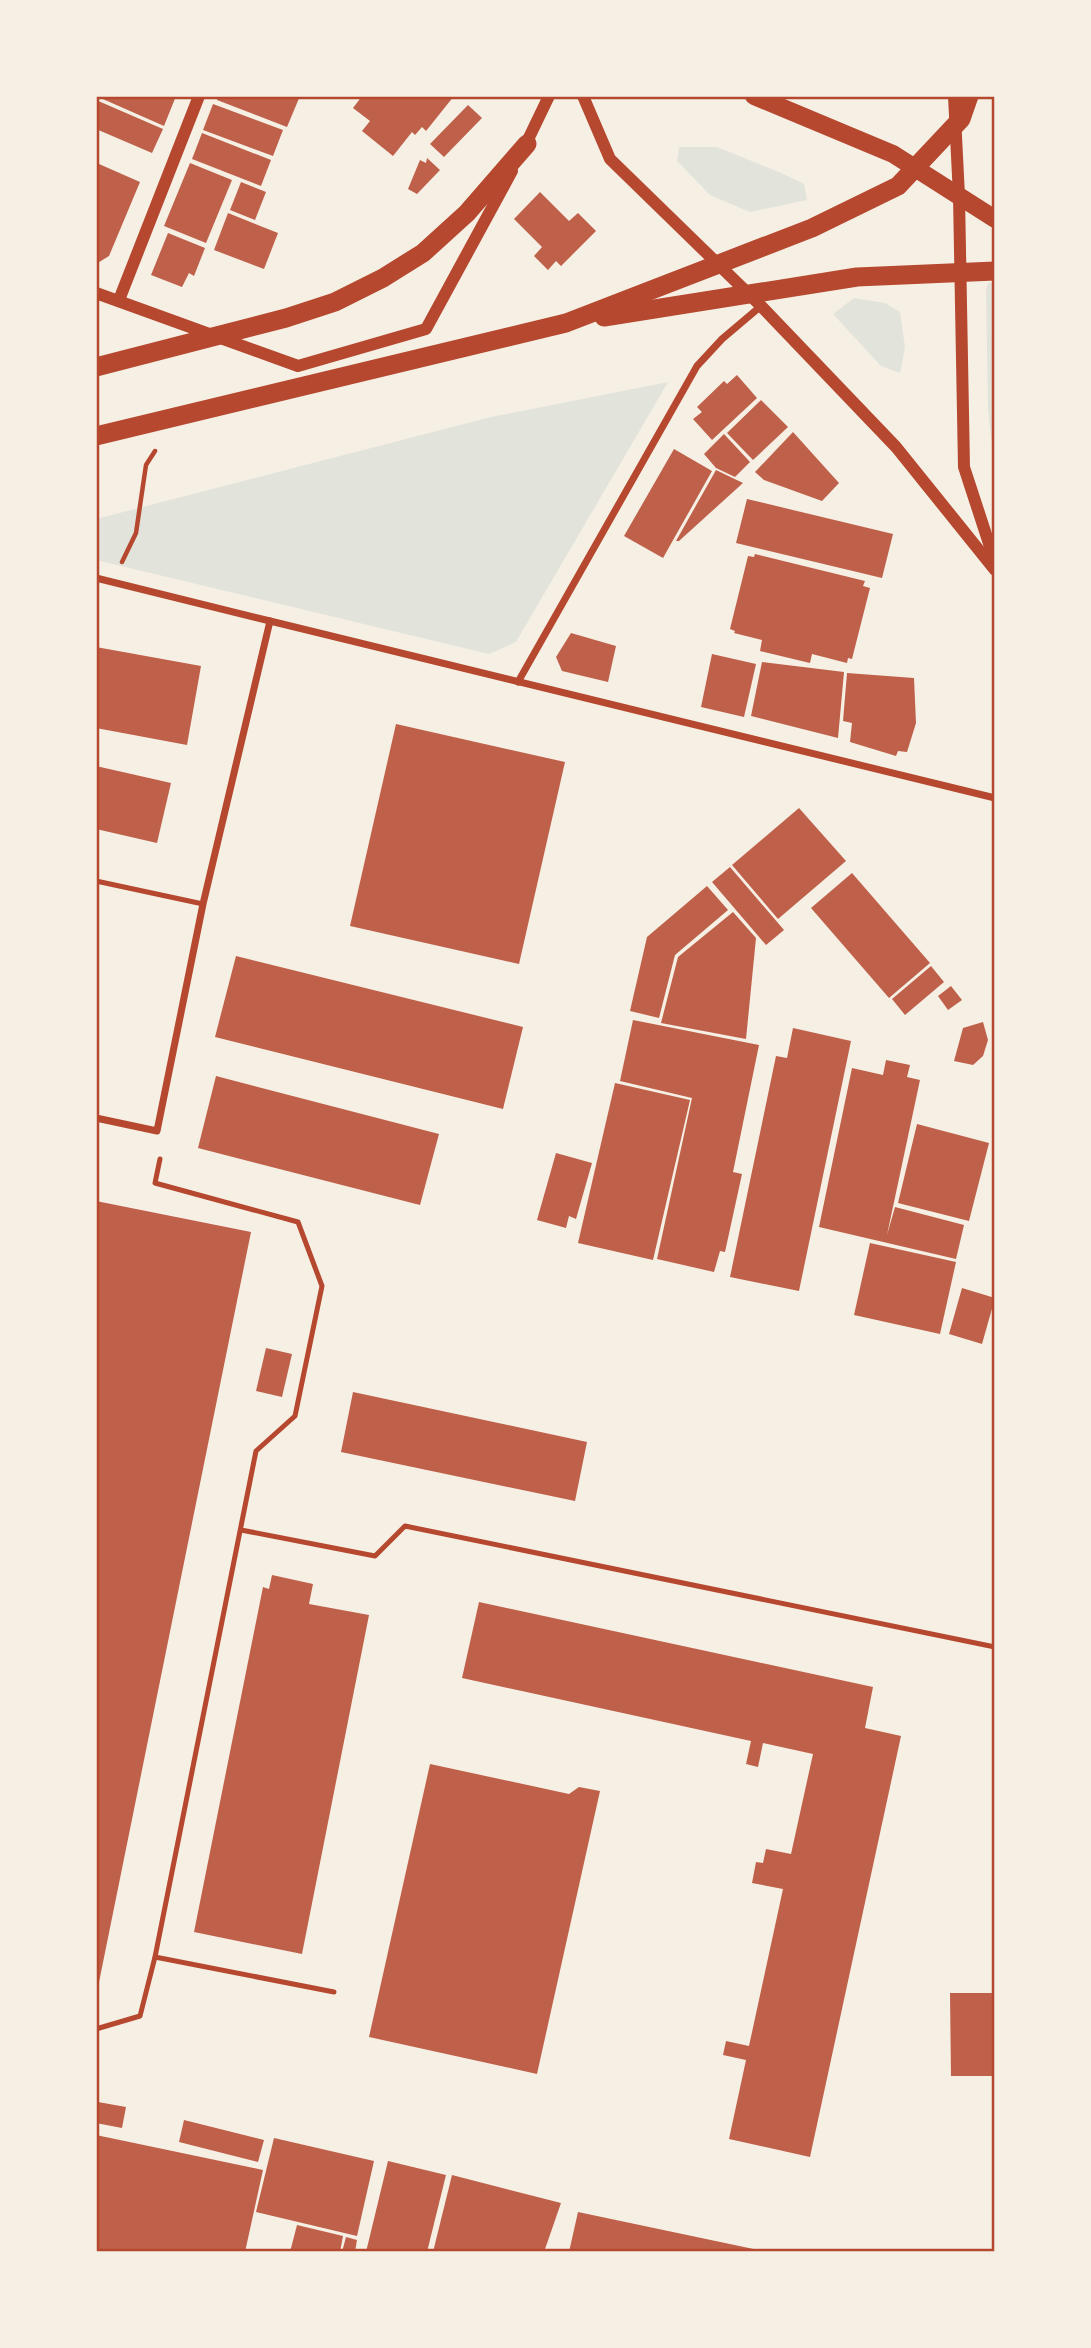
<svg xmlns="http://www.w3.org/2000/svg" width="1091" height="2348" font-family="'Varela Round',sans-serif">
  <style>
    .green { fill: #e2e4dc }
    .building { fill: #bf614a }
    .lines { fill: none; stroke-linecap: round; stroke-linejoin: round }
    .path { stroke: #b5482f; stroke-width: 4.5 }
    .service { stroke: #b5482f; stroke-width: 5 }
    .minor { stroke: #b5482f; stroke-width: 7 }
    .tertiary { stroke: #b5482f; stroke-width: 12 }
    .primary { stroke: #b5482f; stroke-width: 18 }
    .trunk { stroke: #b5482f; stroke-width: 19 }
    .neatline { fill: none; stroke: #b5482f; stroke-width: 2.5 }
  </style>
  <rect width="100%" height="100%" fill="#f6efe4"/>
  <g class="green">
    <path d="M679 147H717L779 172 804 184 807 200 750 212 710 195 677 161Z"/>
    <path d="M988 283H995V473L988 409 986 291Z"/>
    <path d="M854 298 885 303 900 312 905 347 900 373 881 366 833 314Z"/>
    <path d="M668 382 516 642 489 654 96 560V519L491 417Z"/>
  </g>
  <g class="building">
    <path d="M96 96H176L164 126Z"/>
    <path d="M218 96H300L287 127 217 100Z"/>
    <path d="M362 96H454L426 131 422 127 415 135 412 132 393 156 362 131 370 121 353 108Z"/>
    <path d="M96 100 163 129 152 153 96 129Z"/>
    <path d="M213 104 283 130 273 156 203 130Z"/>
    <path d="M468 105 482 118 444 157 430 144Z"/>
    <path d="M202 133 271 160 261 186 192 159Z"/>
    <path d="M427 158 440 170 417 194 408 189 420 160 426 163Z"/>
    <path d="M190 163 232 180 206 243 164 226Z"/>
    <path d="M99 164 140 182 109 256 96 264V170Z"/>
    <path d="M241 182 266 192 255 220 230 210Z"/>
    <path d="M540 192 569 221 578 213 596 231 561 266 556 261 548 270 534 256 542 247 514 219Z"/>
    <path d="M228 213 278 233 264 269 214 250Z"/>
    <path d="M168 233 205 248 194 276 189 273 182 287 151 275Z"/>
    <path d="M737 375 757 398 712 440 693 419 702 412 697 407 724 381 727 384Z"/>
    <path d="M761 400 788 427 753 460 727 433Z"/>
    <path d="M793 432 839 483 822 501 764 480 755 472Z"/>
    <path d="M724 434 750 462 735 477 716 468 704 454Z"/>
    <path d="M674 449 712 471 663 558 624 536Z"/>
    <path d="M716 470 743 483 679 541H676Z"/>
    <path d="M747 499 893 534 882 578 736 543Z"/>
    <path d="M755 554 865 581 863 586 870 588 852 659 848 658 847 663 812 654 810 663 760 651 762 640 734 633 735 631 730 629 748 556 754 557Z"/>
    <path d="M571 633 616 646 608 682 562 671 556 657Z"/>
    <path d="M96 647 201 666 187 745 96 728Z"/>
    <path d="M712 654 756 664 744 717 701 707Z"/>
    <path d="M762 662 844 672 838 738 751 716Z"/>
    <path d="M847 673 914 678 916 723 907 752 898 751 896 756 850 742 852 723 843 721Z"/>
    <path d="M396 724 565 762 519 964 350 926Z"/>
    <path d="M96 766 171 783 157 843 96 829Z"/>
    <path d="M799 808 846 861 778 919 732 865Z"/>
    <path d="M730 867 784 930 766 945 712 882Z"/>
    <path d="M852 873 930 963 889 998 811 908Z"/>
    <path d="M707 886 728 910 675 955 659 1018 630 1011 647 937Z"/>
    <path d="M733 912 756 938 746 1039 661 1023 678 957Z"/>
    <path d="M236 956 523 1027 503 1109 215 1037Z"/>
    <path d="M931 966 944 982 905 1015 892 999Z"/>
    <path d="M951 986 962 1000 948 1010 938 996Z"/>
    <path d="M633 1020 759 1045 733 1172 742 1174 725 1252 720 1251 714 1272 657 1259 692 1098 620 1081Z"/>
    <path d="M983 1022 988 1040 983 1056 973 1065 954 1061 963 1028Z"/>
    <path d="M793 1028 851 1041 799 1291 730 1277 776 1056 787 1058Z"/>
    <path d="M886 1060 910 1065 907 1077 920 1080 887 1235 895 1207 964 1225 956 1259 819 1227 852 1068 883 1075Z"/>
    <path d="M216 1076 439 1134 420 1205 198 1148Z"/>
    <path d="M615 1083 690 1100 653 1260 578 1243Z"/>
    <path d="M917 1124 989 1143 969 1221 898 1203Z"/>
    <path d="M556 1153 592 1163 576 1219 569 1216 566 1228 537 1220Z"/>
    <path d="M96 1201 251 1232 97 1992H96Z"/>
    <path d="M870 1243 956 1262 940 1334 854 1315Z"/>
    <path d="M962 1288 995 1298 982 1344 949 1334Z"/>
    <path d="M266 1348 292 1354 282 1397 256 1391Z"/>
    <path d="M353 1392 587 1442 575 1501 341 1452Z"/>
    <path d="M272 1575 313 1584 309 1604 369 1615 302 1954 194 1932 263 1587 269 1589Z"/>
    <path d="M479 1602 873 1687 865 1728 901 1736 810 2157 729 2139 746 2060 723 2055 726 2041 749 2046 783 1889 752 1883 756 1862 763 1863 766 1849 791 1854 813 1754 763 1743 758 1767 746 1764 751 1741 462 1678Z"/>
    <path d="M430 1764 569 1794 579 1787 600 1791 537 2074 369 2037Z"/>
    <path d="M950 1993H995V2076H951Z"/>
    <path d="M98 2102 126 2107 122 2128 96 2123Z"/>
    <path d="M184 2120 264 2140 258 2162 179 2142Z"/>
    <path d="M96 2135 263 2170 245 2252H96Z"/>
    <path d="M274 2138 374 2161 357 2236 256 2212Z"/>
    <path d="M388 2161 446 2175 427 2252H366Z"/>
    <path d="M452 2175 561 2203 544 2252H433Z"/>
    <path d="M578 2212 763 2251V2252H569Z"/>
    <path d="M297 2225 343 2236 340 2252H290Z"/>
    <path d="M346 2237 357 2240 355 2252H342Z"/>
  </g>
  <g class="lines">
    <path class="path" d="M122 562 136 533 146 465 155 451"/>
    <g class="service">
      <path d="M96 881 203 904"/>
      <path d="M241 1530 375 1556 405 1526 995 1647"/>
      <path d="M155 1957 334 1992"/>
      <path d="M96 2029 140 2016 155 1957 256 1451 295 1416 322 1286 298 1222 155 1183 160 1159"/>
    </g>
    <g class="minor">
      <path d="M96 578 270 621"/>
      <path d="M518 682 697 366 722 339 761 306"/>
      <path d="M96 1118 157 1131 203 904 270 621 995 798"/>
    </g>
    <g class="tertiary">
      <path d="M583 96 610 159 761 306 896 447 995 570"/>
      <path d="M954 96 959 196 964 467 995 562"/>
      <path d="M524 148 549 96"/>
      <path d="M96 293 298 366 426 329 512 171"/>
      <path d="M119 300 199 96"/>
    </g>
    <path class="primary" d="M754 96 893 154 995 219"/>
    <g class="trunk">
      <path d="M604 317 857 277 995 271"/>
      <path d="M96 367 286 318 335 302 383 278 423 253 467 213 527 144"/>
      <path d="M96 436 566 323 812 228 898 186 961 119 969 96"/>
    </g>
  </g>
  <rect width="1091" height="2348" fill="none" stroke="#f6efe4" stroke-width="196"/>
  <rect x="98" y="98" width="895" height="2152" class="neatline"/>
</svg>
